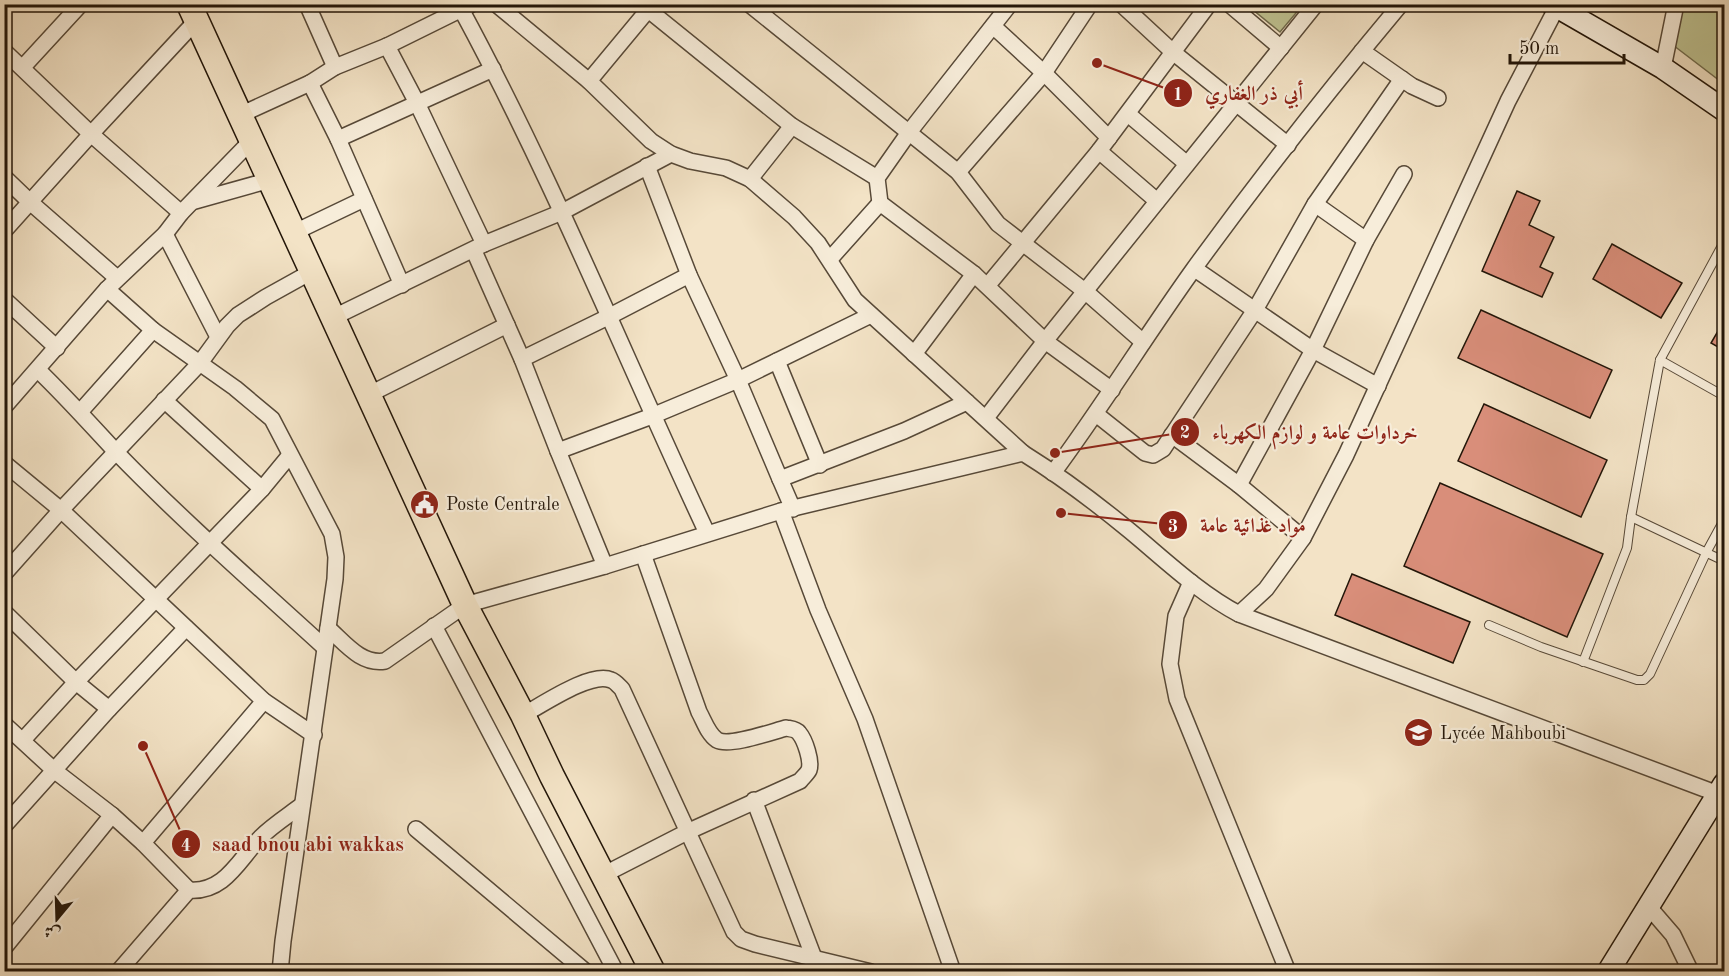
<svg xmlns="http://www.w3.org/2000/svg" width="1729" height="976" font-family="'Old Standard TT',Amiri,serif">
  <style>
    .green { fill: #bfc392; stroke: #716c4e; stroke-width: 1.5 }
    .building { fill: #d98e7a; stroke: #231609; stroke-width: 1.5 }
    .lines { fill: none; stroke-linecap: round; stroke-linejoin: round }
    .service-casing { stroke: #574938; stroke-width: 10 }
    .minor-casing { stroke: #574938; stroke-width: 18 }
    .secondary-casing { stroke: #231609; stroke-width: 24 }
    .primary-casing { stroke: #231609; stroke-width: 27 }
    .service { stroke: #f7edda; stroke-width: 8 }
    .minor { stroke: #f7edda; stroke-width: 15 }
    .secondary { stroke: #f7edda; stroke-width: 21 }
    .primary { stroke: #f3e3c6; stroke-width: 24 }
    .labels { text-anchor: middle; stroke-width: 4.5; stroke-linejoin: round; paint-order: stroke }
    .poi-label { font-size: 18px; fill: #231609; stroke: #f7edda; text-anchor: start }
    .leader { fill: none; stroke: #8f2418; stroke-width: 2 }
    .callout-dot { fill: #8f2418; stroke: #f7edda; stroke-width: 2 }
    .mark-label { font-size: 18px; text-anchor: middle; font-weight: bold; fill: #fff }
    .callout-label { font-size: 20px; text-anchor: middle; font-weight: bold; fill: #8f2418; stroke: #f7edda; stroke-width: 4.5; stroke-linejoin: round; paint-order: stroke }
  </style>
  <rect width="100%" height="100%" fill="#f3e3c6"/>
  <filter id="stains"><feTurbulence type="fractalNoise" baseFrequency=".00333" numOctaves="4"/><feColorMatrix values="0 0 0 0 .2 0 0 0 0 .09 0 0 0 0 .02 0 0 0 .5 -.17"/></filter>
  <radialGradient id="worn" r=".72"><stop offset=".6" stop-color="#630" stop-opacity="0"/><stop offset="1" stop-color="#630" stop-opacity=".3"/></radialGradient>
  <g class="green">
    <path d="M1247 5H1298L1301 7 1280 32Z"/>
    <path d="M1677 5H1724V84L1669 42Z"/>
  </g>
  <g class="building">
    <path d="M1517 191 1540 201 1529 225 1554 237 1540 267 1553 273 1542 297 1482 271Z"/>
    <path d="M1612 244 1682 283 1661 318 1593 279Z"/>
    <path d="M1481 310 1612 370 1590 418 1458 358Z"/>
    <path d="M1725 319V351L1711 343Z"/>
    <path d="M1484 404 1607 460 1581 517 1458 461Z"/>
    <path d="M1440 483 1603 554 1567 637 1404 566Z"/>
    <path d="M1352 574 1470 622 1453 663 1335 615Z"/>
  </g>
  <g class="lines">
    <defs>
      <g id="service">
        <path d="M1660 360 1724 396"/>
        <path d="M1631 517 1724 561"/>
        <path d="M1489 625 1541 647 1637 680H1644L1650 674 1706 553 1724 520"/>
        <path d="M1583 662 1627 548 1631 517 1660 360 1724 242"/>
      </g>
      <g id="minor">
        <path d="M307 4 335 67"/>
        <path d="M496 4 589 81 651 141 671 154 690 161 726 168 750 179 794 217 818 243 855 300 1023 453"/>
        <path d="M641 4 792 126 877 178"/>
        <path d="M749 4 958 172 998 224 1086 292 1143 342"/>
        <path d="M1010 4 910 131 877 178 880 203 974 274 1045 341 1112 390"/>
        <path d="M1121 4 1174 53 1288 145"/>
        <path d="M1229 4 1281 48"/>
        <path d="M461 9C553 179 625 358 707 533"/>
        <path d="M993 26 1044 73 1109 138"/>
        <path d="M387 46 417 103 484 244"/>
        <path d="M4 51 91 134 181 213"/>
        <path d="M1362 51 1412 86 1438 98"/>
        <path d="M23 67 81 4"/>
        <path d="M1663 68 1676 4"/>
        <path d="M589 81 648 10"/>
        <path d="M310 83 338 139 402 285"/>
        <path d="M1128 114 1187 164"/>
        <path d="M240 115 310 83 335 67 387 46 472 4"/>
        <path d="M338 139 493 69"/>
        <path d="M1099 151 1157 201"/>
        <path d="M647 166 689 275 738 380 780 479 904 431 967 402"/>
        <path d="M958 172 1044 73 1090 4"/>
        <path d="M4 177 30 202 117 278"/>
        <path d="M750 179 792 126"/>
        <path d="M195 201 270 180"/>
        <path d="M1315 204 1366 240"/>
        <path d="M4 231 91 134 196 21"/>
        <path d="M295 232 364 199"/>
        <path d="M165 234 218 337"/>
        <path d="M474 251 522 359 558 451 605 566"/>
        <path d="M830 259 880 203"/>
        <path d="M1195 269 1313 350 1378 386"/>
        <path d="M988 285 1099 151 1209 4"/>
        <path d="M107 289 153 330 235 388 272 419 332 534 336 557 335 579 283 941 280 972"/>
        <path d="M4 299 57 348"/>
        <path d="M332 318 484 244 562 212 671 154"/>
        <path d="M914 354 974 274"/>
        <path d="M522 359 610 316 689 275"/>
        <path d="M777 361 820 465"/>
        <path d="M38 370C66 397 91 425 117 453 183 521 254 583 324 647"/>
        <path d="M368 395 507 325"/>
        <path d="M164 400 262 489"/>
        <path d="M4 407 107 289 165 234 181 213 252 140"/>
        <path d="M80 412 153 330"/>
        <path d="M1096 414 1145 453 1153 455 1163 449 1255 310 1315 204 1402 79"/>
        <path d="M986 418 1045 341 1316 4"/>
        <path d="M1172 435 1239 485 1303 538"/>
        <path d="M558 451 652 416 738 380 871 315"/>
        <path d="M4 463 61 510 264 701 314 735"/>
        <path d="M1053 473C1102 407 1145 337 1193 270 1259 179 1329 90 1401 4"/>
        <path d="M780 479 793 509"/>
        <path d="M1239 485 1313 350 1366 240 1404 174"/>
        <path d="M781 511 818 610 865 719 953 972"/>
        <path d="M4 574 61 510 200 363 227 326 238 315 266 297 311 272"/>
        <path d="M1191 582 1176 616 1170 664 1177 699 1288 972"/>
        <path d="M4 612 76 682 109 709"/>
        <path d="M1239 614 1266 589 1303 538 1346 455 1508 101 1557 7"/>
        <path d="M434 626 616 972"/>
        <path d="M328 628C345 643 361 665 385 661L465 605 605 566 781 511 1023 453C1060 476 1096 503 1130 531 1165 560 1199 593 1239 614L1718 794"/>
        <path d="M523 715C542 705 591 671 611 680 615 681 619 686 622 689L734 932 741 939 755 944 871 972"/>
        <path d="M4 724 55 771 112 815 143 843 189 890"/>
        <path d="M23 740 76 682 262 489 290 455"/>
        <path d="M754 800 814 958"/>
        <path d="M4 826 109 709 186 628"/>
        <path d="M416 829 586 972"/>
        <path d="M143 843 264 701"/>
        <path d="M603 875 687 832 800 781C803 777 807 774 809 770 812 761 805 740 799 733 796 729 791 729 786 728 771 732 729 747 717 740 708 734 704 721 699 712L643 554"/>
        <path d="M1648 906 1673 935 1691 972"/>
        <path d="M4 948 112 815"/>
        <path d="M118 972 189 890C225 893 239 859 261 837 273 825 289 815 302 805"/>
      </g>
      <g id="secondary">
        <path d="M1552 4 1663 68 1724 110"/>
        <path d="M1608 972 1724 784"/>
      </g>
      <path id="primary" d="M189 4 465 605 523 715 552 776 653 972"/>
    </defs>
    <use href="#service" class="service-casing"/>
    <use href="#minor" class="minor-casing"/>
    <use href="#secondary" class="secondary-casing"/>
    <use href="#primary" class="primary-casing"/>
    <use href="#service" class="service"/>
    <use href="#minor" class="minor"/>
    <use href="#secondary" class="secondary"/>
    <use href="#primary" class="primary"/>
  </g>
  <defs>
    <symbol id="civic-disc" viewBox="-11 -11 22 22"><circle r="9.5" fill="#8f2418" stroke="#f7edda"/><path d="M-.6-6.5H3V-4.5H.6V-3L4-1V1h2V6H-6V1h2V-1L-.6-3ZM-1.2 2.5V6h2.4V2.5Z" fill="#fff"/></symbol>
    <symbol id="school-disc" viewBox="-11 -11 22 22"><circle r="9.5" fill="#8f2418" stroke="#f7edda"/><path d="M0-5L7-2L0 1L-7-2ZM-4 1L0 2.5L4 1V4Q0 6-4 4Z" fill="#fff"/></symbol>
  </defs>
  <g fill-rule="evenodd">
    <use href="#civic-disc" x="408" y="488" width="33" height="33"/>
    <use href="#school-disc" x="1402" y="716" width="33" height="33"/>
  </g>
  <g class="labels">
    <g class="poi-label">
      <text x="446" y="510">Poste Centrale</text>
      <text x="1440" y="739">Lycée Mahboubi</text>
    </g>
  </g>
  <path class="leader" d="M1097 63L1178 93M1055 453L1185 432M1061 513L1173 525M143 746L186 844"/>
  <g class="callout-dot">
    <circle cx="1097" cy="63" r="6"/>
    <circle cx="1055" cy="453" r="6"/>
    <circle cx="1061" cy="513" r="6"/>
    <circle cx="143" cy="746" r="6"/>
    <circle cx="1178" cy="93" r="15"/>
    <circle cx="1185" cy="432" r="15"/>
    <circle cx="1173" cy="525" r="15"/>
    <circle cx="186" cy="844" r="15"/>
  </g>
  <g class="mark-label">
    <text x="1178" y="100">1</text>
    <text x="1185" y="438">2</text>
    <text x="1173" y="532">3</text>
    <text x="186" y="851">4</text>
  </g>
  <g class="callout-label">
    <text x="1254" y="100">أبي ذر الغفاري</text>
    <text x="1315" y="439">خرداوات عامة و لوازم الكهرباء</text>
    <text x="1253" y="532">مواد غذائية عامة</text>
    <text x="308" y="851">saad bnou abi wakkas</text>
  </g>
  <rect width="1729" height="976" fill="none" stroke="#f3e3c6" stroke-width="24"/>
  <rect x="6" y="6" width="1717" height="964" fill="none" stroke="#231609" stroke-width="3"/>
  <rect x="12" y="12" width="1705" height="952" fill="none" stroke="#231609" stroke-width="1.5"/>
  <g transform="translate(57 919) rotate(199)" stroke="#f7edda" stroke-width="4.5" paint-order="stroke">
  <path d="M0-4.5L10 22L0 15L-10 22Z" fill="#231609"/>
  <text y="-9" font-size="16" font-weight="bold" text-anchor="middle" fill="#231609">ش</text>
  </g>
  <path d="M1510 54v9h114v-9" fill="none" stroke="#231609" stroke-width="3"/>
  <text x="1519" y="54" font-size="18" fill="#231609" stroke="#f7edda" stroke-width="4.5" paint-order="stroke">50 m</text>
  <rect width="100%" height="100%" filter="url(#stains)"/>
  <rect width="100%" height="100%" fill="url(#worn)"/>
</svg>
